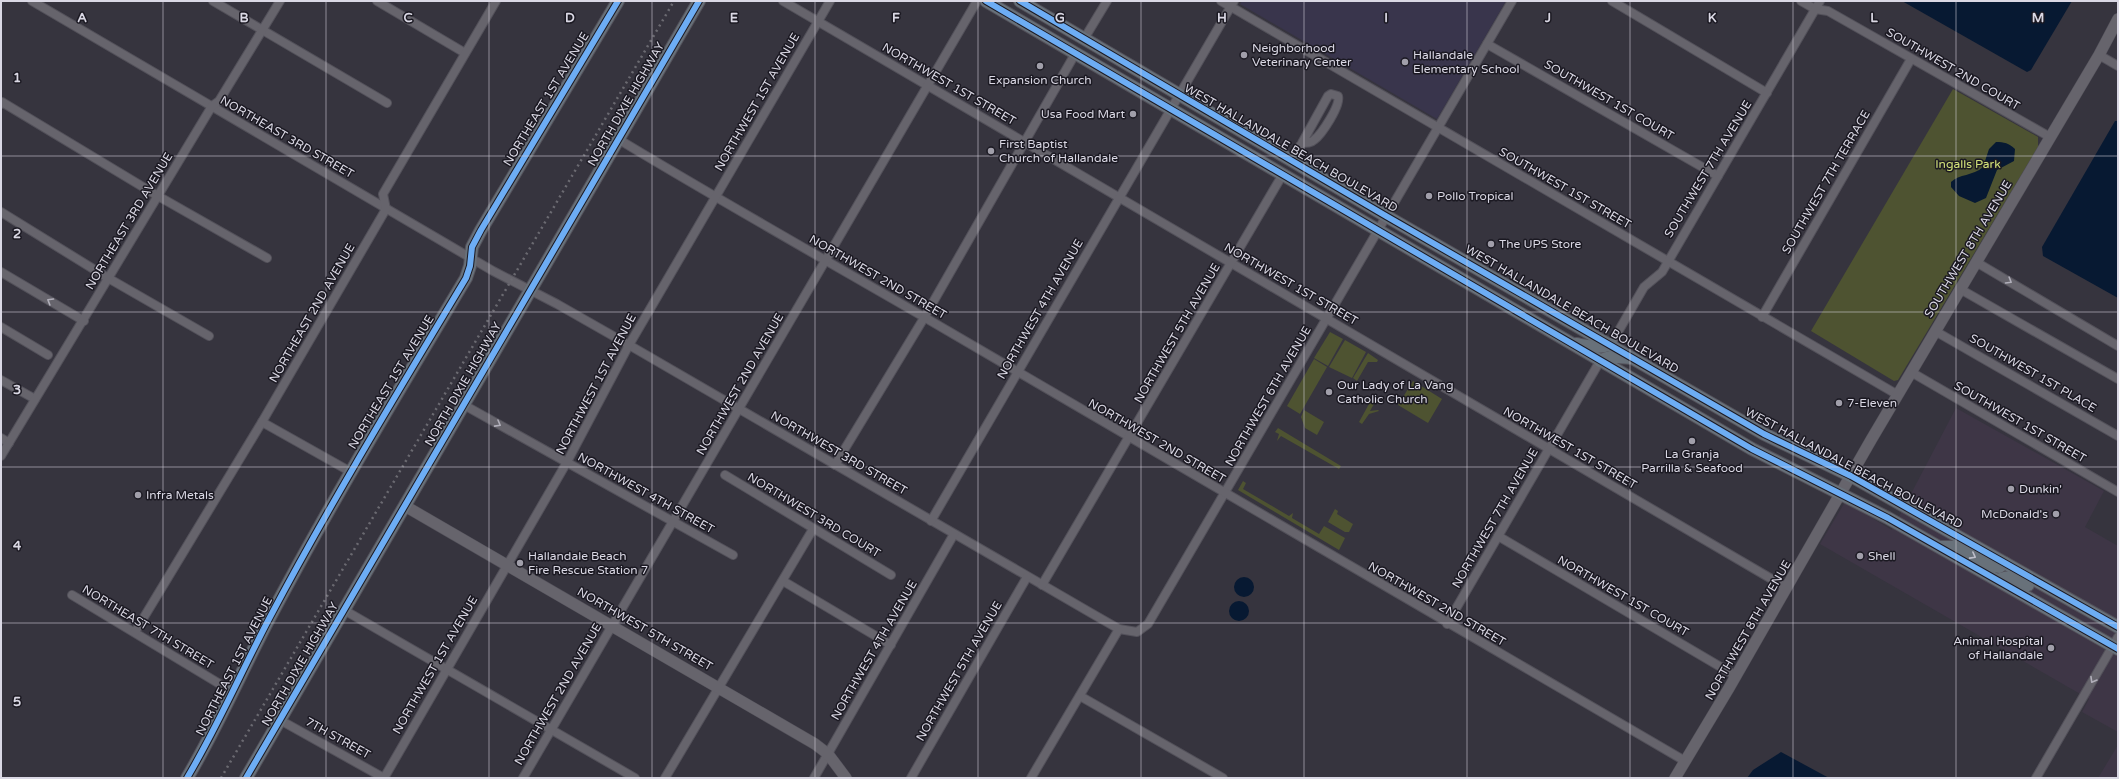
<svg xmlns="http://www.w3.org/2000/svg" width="2119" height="779" font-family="'Varela Round',sans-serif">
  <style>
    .commercial { fill: #3e3646 }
    .built { fill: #39354c }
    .green { fill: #4e5331 }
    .water { fill: #071932 }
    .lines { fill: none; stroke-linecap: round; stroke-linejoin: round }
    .street-casing { stroke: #53515a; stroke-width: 10 }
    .secondary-casing { stroke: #53515a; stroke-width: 12 }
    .primary-casing { stroke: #53515a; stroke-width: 14 }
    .street { stroke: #66646c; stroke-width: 8 }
    .secondary { stroke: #66646c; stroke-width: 11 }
    .primary { stroke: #68717a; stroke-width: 12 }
    .rail { stroke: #6b6a71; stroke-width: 2.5; stroke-dasharray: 2 4; stroke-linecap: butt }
    .cycleway-casing { stroke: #1b1922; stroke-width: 8 }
    .cycleway { stroke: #6dadf4; stroke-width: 6 }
    .oneway { stroke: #b1afba }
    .oneway2 { stroke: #bebeca }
    .grid { fill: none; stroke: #dad8e4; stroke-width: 1; stroke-opacity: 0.55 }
    .poi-dot { fill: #a19faa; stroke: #1b1922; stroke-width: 1.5 }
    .labels { text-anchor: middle; stroke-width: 3; stroke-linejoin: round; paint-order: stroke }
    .poi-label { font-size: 12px; fill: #dad8e4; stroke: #1b1922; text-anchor: start }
    .street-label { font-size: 12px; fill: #dad8e4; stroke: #1b1922 }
    .park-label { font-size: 12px; fill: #d4e37a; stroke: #1b1922 }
    .grid-label { font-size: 13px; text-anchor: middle; font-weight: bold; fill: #dad8e4; stroke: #1b1922; stroke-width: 3; stroke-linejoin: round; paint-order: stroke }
  </style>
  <rect width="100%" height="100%" fill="#36343e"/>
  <g class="commercial">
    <path d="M1956 408 2104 491 2085 527 2118 546V732L2082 712 2089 699 1820 544 1845 502 1892 530Z"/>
    <path d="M2118 745V778H2098Z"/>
  </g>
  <path class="built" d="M1242 1H1506L1437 119 1240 4Z"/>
  <g class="green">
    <path d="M1953 89 2038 137V147L1898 380 1894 381 1811 331Z"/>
    <path d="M1330 332 1343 339 1328 366 1314 358Z"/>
    <path d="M1345 340 1366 352 1352 378 1329 367Z"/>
    <path d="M1368 353 1378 360 1377 362H1368L1357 381 1353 378Z"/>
    <path d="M1314 359 1327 367 1300 414 1287 406Z"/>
    <path d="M1413 381 1442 399 1428 423 1398 405Z"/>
    <path d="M1374 395 1378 397 1370 411 1378 410 1379 411 1369 414 1362 424 1359 422Z"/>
    <path d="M1304 410 1324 422 1317 435 1305 428 1301 417Z"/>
    <path d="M1278 428 1341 466 1339 469 1281 436 1277 441 1279 434 1275 432Z"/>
    <path d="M1243 481 1246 483 1243 489 1289 516 1293 513 1292 518 1319 534 1324 526 1345 538 1339 550 1238 490Z"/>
    <path d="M1335 509 1338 511 1337 514 1353 524 1349 532H1345L1328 522Z"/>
  </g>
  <g class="water">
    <path d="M1902 1H2072L2031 70 2027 72Z"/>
    <path d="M2115 121H2118V298L2043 256 2042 247Z"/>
    <path d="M1996 142C2004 142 2009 143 2015 149L2014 161 1997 170 1986 198 1975 203 1959 196 1951 187V182C1959 174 1973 176 1983 167L1989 149Z"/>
    <circle cx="1244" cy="587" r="10"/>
    <circle cx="1239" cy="611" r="10"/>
    <path d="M1781 752 1829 778H1747L1753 770Z"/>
  </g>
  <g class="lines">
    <defs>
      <g id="street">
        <path d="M32 1 493 271 557 304 629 345 1091 613 1119 629 1137 632 1148 624 1512 1"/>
        <path d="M213 1 387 103"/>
        <path d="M377 1 465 53"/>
        <path d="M783 1 1787 588"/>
        <path d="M1221 1 1898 395"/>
        <path d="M1612 1 1767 93"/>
        <path d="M1801 1 1815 9 1828 11 2050 137"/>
        <path d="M1084 39 1107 1"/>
        <path d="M1487 44 1718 176"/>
        <path d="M2099 55 2118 66"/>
        <path d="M1 104 2 102 158 196 267 258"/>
        <path d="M618 139C719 200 822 258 924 317 1177 466 1430 615 1685 761"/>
        <path d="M1291 159 1302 143 1328 96 1331 94 1338 96C1341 105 1322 134 1314 140 1311 143 1307 143 1302 143"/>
        <path d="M1 212 108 278 209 336"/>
        <path d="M1976 262 2118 346"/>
        <path d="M1 272 84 321"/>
        <path d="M1960 289 2118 379"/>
        <path d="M1762 317 1911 59"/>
        <path d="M1 327 48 355"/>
        <path d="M1935 331 2118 436"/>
        <path d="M1611 344 1644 287 1662 272 1820 1"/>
        <path d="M1911 372 2118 492"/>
        <path d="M1 380 35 399"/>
        <path d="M464 405 733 555"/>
        <path d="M262 422 351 472"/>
        <path d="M1 438 9 443"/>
        <path d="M1 456 212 106 219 101 280 1"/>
        <path d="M835 465 924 318 1075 54"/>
        <path d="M725 475 891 575"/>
        <path d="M931 521 1234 1"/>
        <path d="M1498 536 1736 676"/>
        <path d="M783 581 891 645"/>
        <path d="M1042 585 1283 174"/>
        <path d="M72 595 233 692"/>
        <path d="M344 610 635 778"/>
        <path d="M1447 624 1600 361"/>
        <path d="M135 632 262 422 386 209 383 194 496 1"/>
        <path d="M1080 696 1223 778"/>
        <path d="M280 720 384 778"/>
        <path d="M384 778 567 462 629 345 830 1"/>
        <path d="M523 778 977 1"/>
        <path d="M665 778 813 529"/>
        <path d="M814 778 954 534"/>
        <path d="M911 778 1027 577"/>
        <path d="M1031 778 1119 629"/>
        <path d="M2036 778 2118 637"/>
      </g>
      <g id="secondary">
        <path d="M405 506 815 744 828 754 846 778"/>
        <path d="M1675 778 1729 688 1871 440 2099 55 2118 19"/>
      </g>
      <g id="primary">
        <path d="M986 1 1752 449 1888 518 2118 649"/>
        <path d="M1020 1 1386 216 1764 434 1851 476 2118 627"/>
        <path d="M1576 344C1588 346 1599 349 1611 344"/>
        <path d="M1600 361C1609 355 1621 357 1632 358"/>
        <path d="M1941 547H1957L1990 565 1999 567 2005 563"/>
        <path d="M1998 580C2012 575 2015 577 2028 585"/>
        <path d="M187 778C218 726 242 670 270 617 331 502 399 390 466 278L470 266 472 247 481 230 618 1"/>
        <path d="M246 778 699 1"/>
      </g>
    </defs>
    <use href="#street" class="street-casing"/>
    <use href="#secondary" class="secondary-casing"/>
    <use href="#primary" class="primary-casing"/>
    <use href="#street" class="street"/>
    <use href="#secondary" class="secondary"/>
    <use href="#primary" class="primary"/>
    <path class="rail" d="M221 778 674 1"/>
    <defs>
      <g id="cycleway">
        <path d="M986 1 1752 449 1888 518 2118 649"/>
        <path d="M1020 1 1386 216 1764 434 1851 476 2118 627"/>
        <path d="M187 778C218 726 242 670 270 617 331 502 399 390 466 278L470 266 472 247 481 230 618 1"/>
        <path d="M246 778 699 1"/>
      </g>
    </defs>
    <use href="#cycleway" class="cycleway-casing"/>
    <use href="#cycleway" class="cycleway"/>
  </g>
  <defs><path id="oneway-chevron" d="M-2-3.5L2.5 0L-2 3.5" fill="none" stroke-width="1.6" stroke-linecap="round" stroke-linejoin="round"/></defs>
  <g class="oneway">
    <use href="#oneway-chevron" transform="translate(2009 281) rotate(31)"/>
    <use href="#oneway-chevron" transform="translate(50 301) rotate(-149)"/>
    <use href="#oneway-chevron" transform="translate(498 424) rotate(29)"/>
    <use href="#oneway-chevron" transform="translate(2093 680) rotate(120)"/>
  </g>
  <use class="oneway2" href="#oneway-chevron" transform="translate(1973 556) rotate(28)"/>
  <path class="grid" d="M163 1V778M326 1V778M489 1V778M652 1V778M815 1V778M978 1V778M1141 1V778M1304 1V778M1467 1V778M1630 1V778M1793 1V778M1956 1V778M1 156H2118M1 312H2118M1 467H2118M1 623H2118"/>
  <g class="poi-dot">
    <circle cx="1244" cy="55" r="4"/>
    <circle cx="1405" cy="62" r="4"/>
    <circle cx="1040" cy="66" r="4"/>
    <circle cx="1133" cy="114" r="4"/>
    <circle cx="991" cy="151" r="4"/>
    <circle cx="1429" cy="196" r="4"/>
    <circle cx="1491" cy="244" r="4"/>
    <circle cx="1329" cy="392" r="4"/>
    <circle cx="1839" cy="403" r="4"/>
    <circle cx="1692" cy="441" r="4"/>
    <circle cx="2011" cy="489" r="4"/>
    <circle cx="138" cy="495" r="4"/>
    <circle cx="2056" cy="514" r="4"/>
    <circle cx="1860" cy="556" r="4"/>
    <circle cx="520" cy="563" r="4"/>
    <circle cx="2051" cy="648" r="4"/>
  </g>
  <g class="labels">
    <g class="poi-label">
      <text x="1252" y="52">Neighborhood<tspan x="1252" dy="14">Veterinary Center</tspan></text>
      <text x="1413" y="59">Hallandale<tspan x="1413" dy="14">Elementary School</tspan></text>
      <text x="1040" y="84" text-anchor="middle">Expansion Church</text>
      <text x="1125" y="118" text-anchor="end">Usa Food Mart</text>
      <text x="999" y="148">First Baptist<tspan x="999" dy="14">Church of Hallandale</tspan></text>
      <text x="1437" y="200">Pollo Tropical</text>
      <text x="1499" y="248">The UPS Store</text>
      <text x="1337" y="389">Our Lady of La Vang<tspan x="1337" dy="14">Catholic Church</tspan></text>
      <text x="1847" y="407">7-Eleven</text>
      <text x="1692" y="458" text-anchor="middle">La Granja<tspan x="1692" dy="14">Parrilla &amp; Seafood</tspan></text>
      <text x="2019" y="493">Dunkin'</text>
      <text x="146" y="499">Infra Metals</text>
      <text x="2048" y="518" text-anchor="end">McDonald's</text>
      <text x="528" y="560">Hallandale Beach<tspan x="528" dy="14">Fire Rescue Station 7</tspan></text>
      <text x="1868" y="560">Shell</text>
      <text x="2043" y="645" text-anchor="end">Animal Hospital<tspan x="2043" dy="14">of Hallandale</tspan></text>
    </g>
    <g class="street-label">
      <text transform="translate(1953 69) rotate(30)" y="4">SOUTHWEST 2ND COURT</text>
      <text transform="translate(949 84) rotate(30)" y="4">NORTHWEST 1ST STREET</text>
      <text transform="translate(546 99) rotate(-59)" y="4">NORTHEAST 1ST AVENUE</text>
      <text transform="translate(1609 100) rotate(30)" y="4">SOUTHWEST 1ST COURT</text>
      <text transform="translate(757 102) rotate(-60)" y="4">NORTHWEST 1ST AVENUE</text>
      <text transform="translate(626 104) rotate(-60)" y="4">NORTH DIXIE HIGHWAY</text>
      <text transform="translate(287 137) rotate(30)" y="4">NORTHEAST 3RD STREET</text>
      <text transform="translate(1291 148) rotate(30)" y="4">WEST HALLANDALE BEACH BOULEVARD</text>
      <text transform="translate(1708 169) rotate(-59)" y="4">SOUTHWEST 7TH AVENUE</text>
      <text transform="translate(1826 182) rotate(-60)" y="4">SOUTHWEST 7TH TERRACE</text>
      <text transform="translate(1565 188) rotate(30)" y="4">SOUTHWEST 1ST STREET</text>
      <text transform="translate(129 221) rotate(-59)" y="4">NORTHEAST 3RD AVENUE</text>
      <text transform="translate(1968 249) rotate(-59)" y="4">SOUTHWEST 8TH AVENUE</text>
      <text transform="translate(878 277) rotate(30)" y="4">NORTHWEST 2ND STREET</text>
      <text transform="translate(1291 284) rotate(30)" y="4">NORTHWEST 1ST STREET</text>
      <text transform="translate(1040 309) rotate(-60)" y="4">NORTHWEST 4TH AVENUE</text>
      <text transform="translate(1572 309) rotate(30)" y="4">WEST HALLANDALE BEACH BOULEVARD</text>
      <text transform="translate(312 313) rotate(-60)" y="4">NORTHEAST 2ND AVENUE</text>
      <text transform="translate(1177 333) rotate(-60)" y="4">NORTHWEST 5TH AVENUE</text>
      <text transform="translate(2033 373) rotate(30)" y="4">SOUTHWEST 1ST PLACE</text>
      <text transform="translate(391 382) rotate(-59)" y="4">NORTHEAST 1ST AVENUE</text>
      <text transform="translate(463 384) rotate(-60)" y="4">NORTH DIXIE HIGHWAY</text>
      <text transform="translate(596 384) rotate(-62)" y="4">NORTHWEST 1ST AVENUE</text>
      <text transform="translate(740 384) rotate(-60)" y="4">NORTHWEST 2ND AVENUE</text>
      <text transform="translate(1268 396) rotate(-60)" y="4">NORTHWEST 6TH AVENUE</text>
      <text transform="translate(2020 422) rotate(30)" y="4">SOUTHWEST 1ST STREET</text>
      <text transform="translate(1157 441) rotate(30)" y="4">NORTHWEST 2ND STREET</text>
      <text transform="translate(1570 448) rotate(30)" y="4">NORTHWEST 1ST STREET</text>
      <text transform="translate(839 453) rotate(30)" y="4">NORTHWEST 3RD STREET</text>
      <text transform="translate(1854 468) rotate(28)" y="4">WEST HALLANDALE BEACH BOULEVARD</text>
      <text transform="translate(646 493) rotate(29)" y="4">NORTHWEST 4TH STREET</text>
      <text transform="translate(814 515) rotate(31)" y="4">NORTHWEST 3RD COURT</text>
      <text transform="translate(1495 518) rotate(-60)" y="4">NORTHWEST 7TH AVENUE</text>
      <text transform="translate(1623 596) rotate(30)" y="4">NORTHWEST 1ST COURT</text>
      <text transform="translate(1437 604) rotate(30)" y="4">NORTHWEST 2ND STREET</text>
      <text transform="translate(148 627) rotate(31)" y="4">NORTHEAST 7TH STREET</text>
      <text transform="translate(645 629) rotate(30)" y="4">NORTHWEST 5TH STREET</text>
      <text transform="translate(1748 630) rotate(-60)" y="4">NORTHWEST 8TH AVENUE</text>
      <text transform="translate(874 650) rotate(-60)" y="4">NORTHWEST 4TH AVENUE</text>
      <text transform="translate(300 664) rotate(-60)" y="4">NORTH DIXIE HIGHWAY</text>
      <text transform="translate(435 665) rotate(-60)" y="4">NORTHWEST 1ST AVENUE</text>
      <text transform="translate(234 666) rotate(-63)" y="4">NORTHEAST 1ST AVENUE</text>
      <text transform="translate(959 671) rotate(-60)" y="4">NORTHWEST 5TH AVENUE</text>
      <text transform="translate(558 694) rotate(-60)" y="4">NORTHWEST 2ND AVENUE</text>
      <text transform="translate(338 738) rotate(29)" y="4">7TH STREET</text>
    </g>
    <g class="park-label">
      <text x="1968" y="168">Ingalls Park</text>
    </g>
  </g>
  <g class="grid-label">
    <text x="82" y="22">A</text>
    <text x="244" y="22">B</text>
    <text x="408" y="22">C</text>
    <text x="570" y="22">D</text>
    <text x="734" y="22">E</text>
    <text x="896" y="22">F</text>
    <text x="1060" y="22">G</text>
    <text x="1222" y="22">H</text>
    <text x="1386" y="22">I</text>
    <text x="1548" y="22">J</text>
    <text x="1712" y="22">K</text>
    <text x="1874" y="22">L</text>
    <text x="2038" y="22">M</text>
    <text x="17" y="82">1</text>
    <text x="17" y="238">2</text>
    <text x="17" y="394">3</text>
    <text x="17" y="550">4</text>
    <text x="17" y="706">5</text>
  </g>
  <rect width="2119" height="779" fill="none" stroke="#dad8e4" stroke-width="4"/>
</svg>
